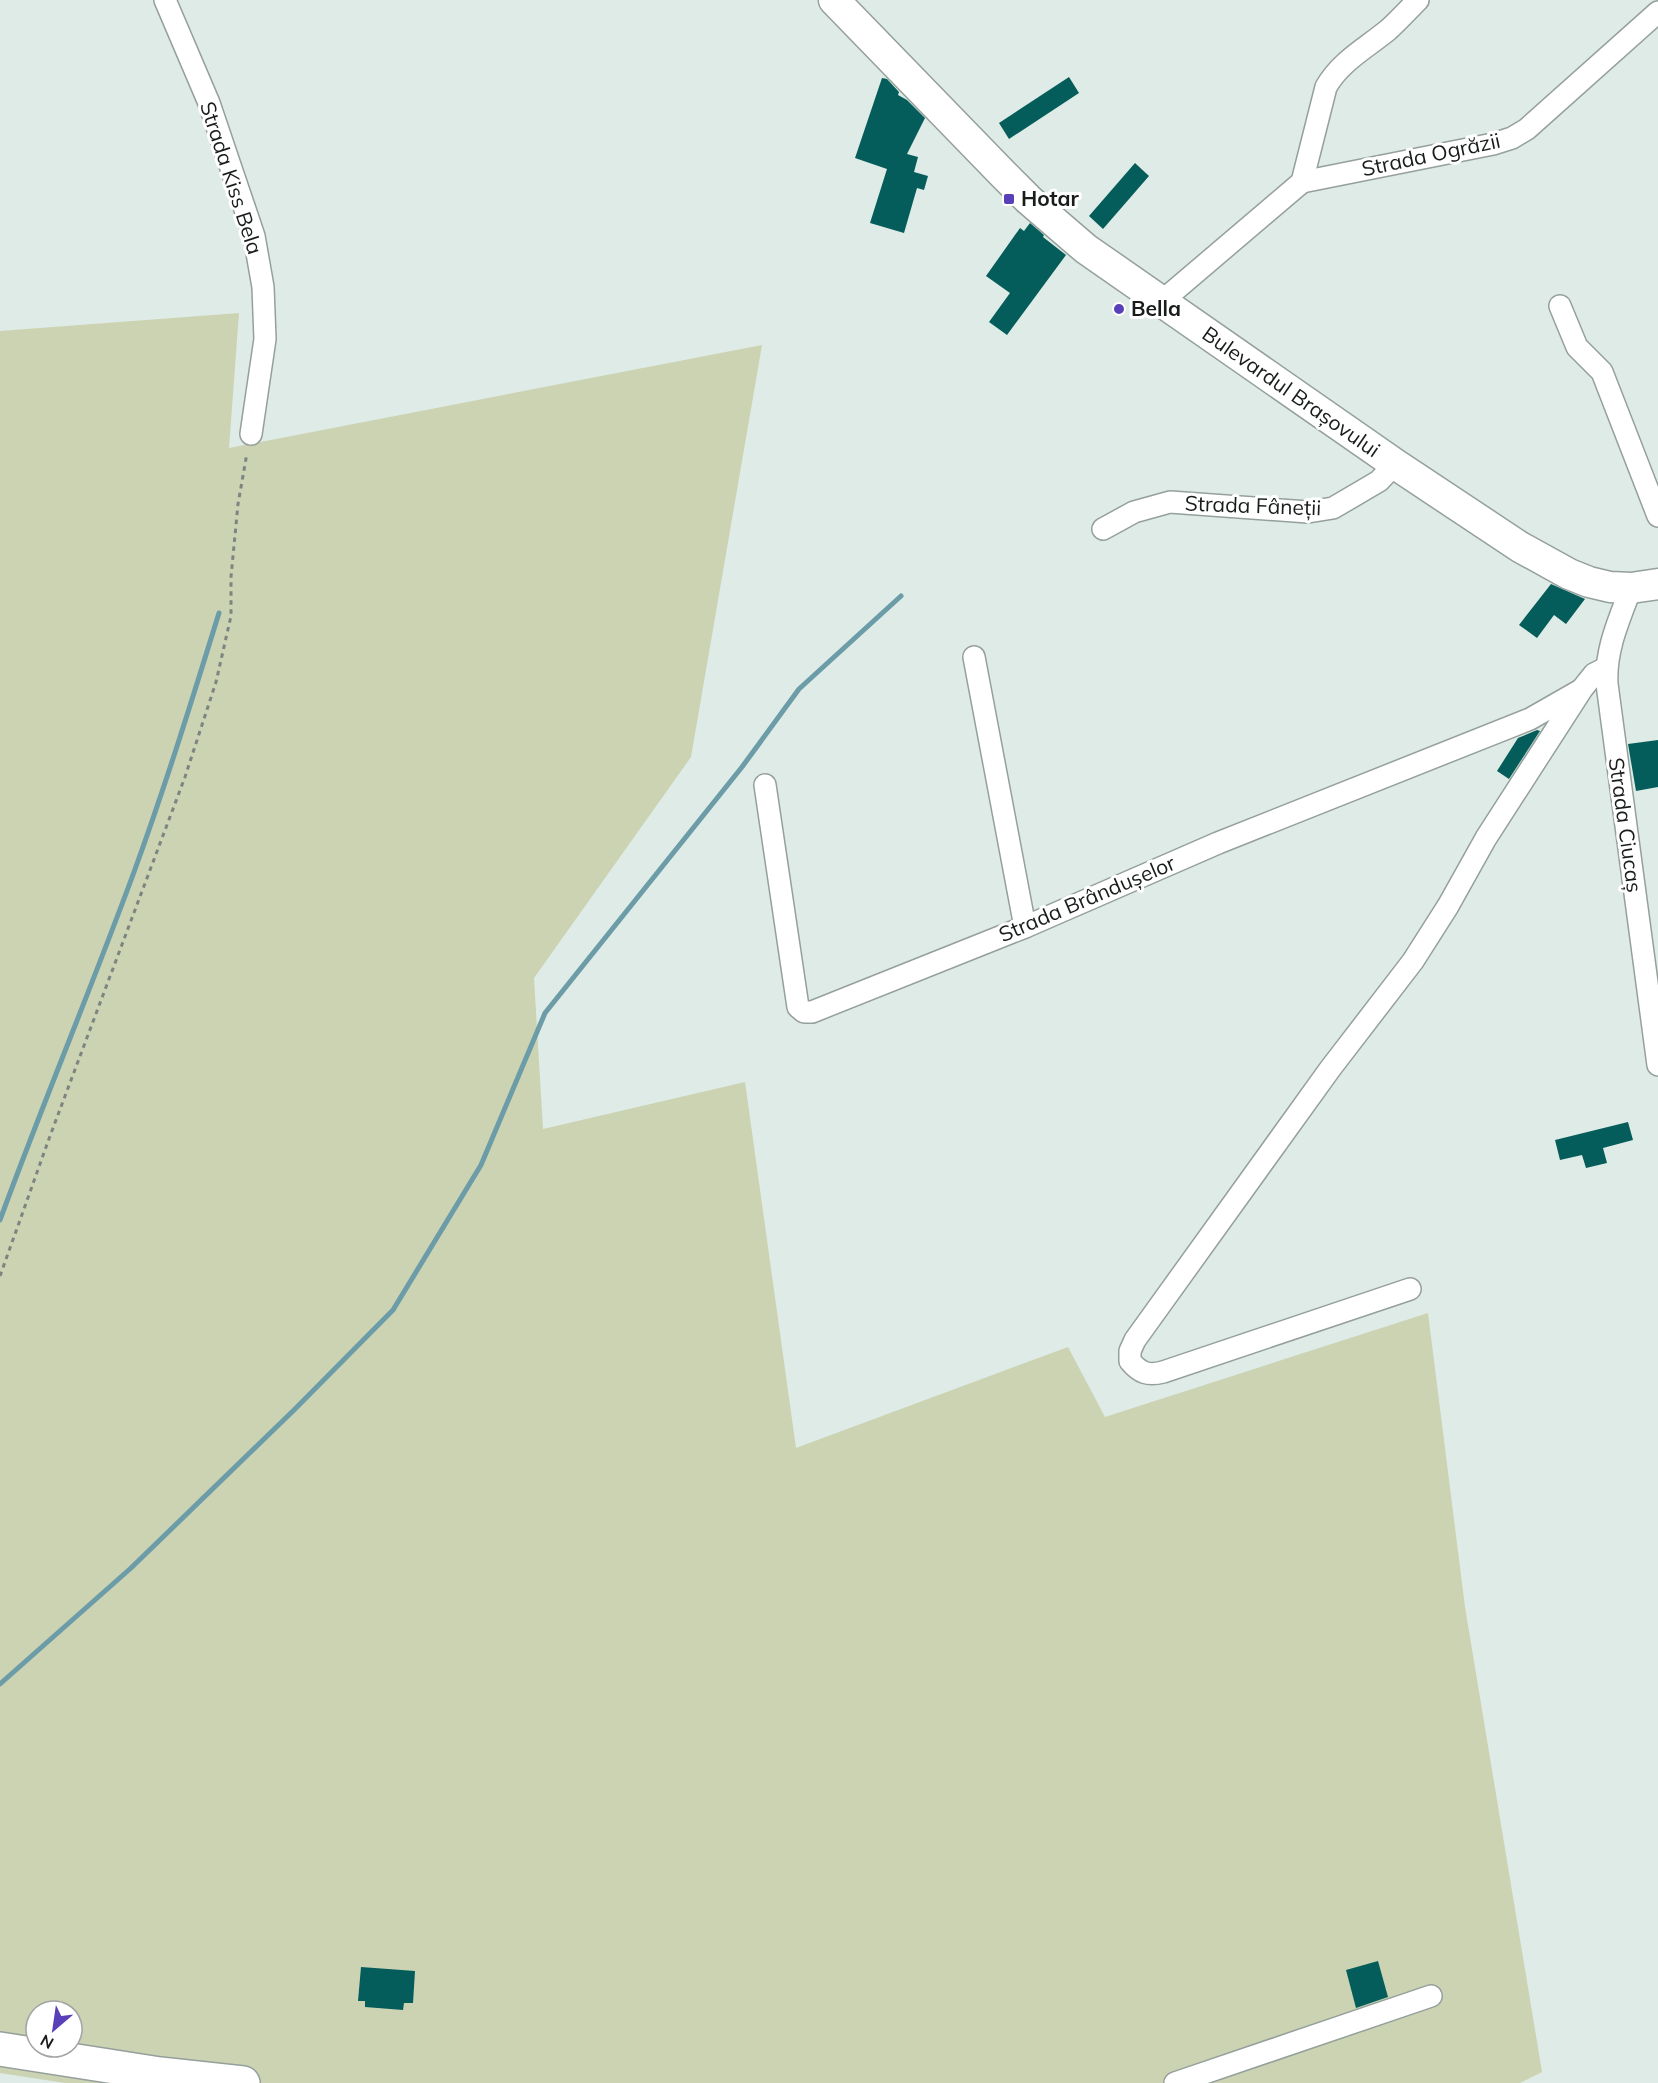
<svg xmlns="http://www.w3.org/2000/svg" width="1658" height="2083" font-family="Mulish,sans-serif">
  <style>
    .green { fill: #cbd3b3; fill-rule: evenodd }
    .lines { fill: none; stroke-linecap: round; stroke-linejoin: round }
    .stream { stroke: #6b9ca7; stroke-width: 5 }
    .building { fill: #045d5a }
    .street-casing { stroke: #95a09b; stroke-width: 24 }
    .secondary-casing { stroke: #95a09b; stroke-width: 33 }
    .primary-casing { stroke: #95a09b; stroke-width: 36 }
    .path { stroke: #7d8581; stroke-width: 3; stroke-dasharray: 4.5 4.5; stroke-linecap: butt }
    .street { stroke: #fff; stroke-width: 21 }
    .secondary { stroke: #fff; stroke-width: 30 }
    .primary { stroke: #fff; stroke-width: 33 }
    .poi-dot { fill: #5940b8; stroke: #fff; stroke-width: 2 }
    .labels { text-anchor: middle; stroke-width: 6; stroke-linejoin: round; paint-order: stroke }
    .street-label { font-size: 21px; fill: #181c1a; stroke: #fff }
    .poi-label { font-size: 21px; font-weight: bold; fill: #181c1a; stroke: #fff; text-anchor: start }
  </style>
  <rect width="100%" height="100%" fill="#dfebe6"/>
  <path class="green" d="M239 313 229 448 762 345 691 757 534 978 543 1129 745 1082 796 1448 1068 1347 1105 1417 1428 1313 1465 1607 1542 2072 1520 2083H65L0 2073V331ZM36 2011H72V2047H36Z"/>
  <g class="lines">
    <g class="stream">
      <path d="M0 1220C43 1103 91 989 134 872 165 787 192 700 219 613"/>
      <path d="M0 1684 131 1568 294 1410 393 1310 481 1165 545 1013 742 767 799 689 901 596"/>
    </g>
  </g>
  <g class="building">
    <path d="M1069 77 1079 93 1009 139 999 123Z"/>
    <path d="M882 78 887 79 899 92 898 95 907 100 925 118 907 154 918 157 914 172 928 176 924 190 917 188 904 233 870 223 887 169 855 158Z"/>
    <path d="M1135 163 1149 176 1103 229 1089 216Z"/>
    <path d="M1030 223 1044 235 1043 237 1066 255 1007 335 989 322 1010 293 986 276 1020 228 1024 231Z"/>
    <path d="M1551 584 1585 599 1566 624 1554 615 1537 638 1519 625Z"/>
    <path d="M1537 730 1540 731 1509 779 1497 771 1518 738Z"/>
    <path d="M1658 740V787L1636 791 1628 744Z"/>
    <path d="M1628 1122 1633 1140 1603 1148 1607 1163 1586 1168 1582 1155 1560 1160 1555 1140Z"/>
    <path d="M1378 1961 1388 1997 1356 2008 1346 1970Z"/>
    <path d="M361 1967 415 1971 413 2003H404L403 2010 365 2007V2001H358Z"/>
  </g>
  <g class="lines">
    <defs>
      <g id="street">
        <path d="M165 0 209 103 254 236 263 287 265 339 251 434"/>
        <path d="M1302 182 1493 144 1512 138 1527 129 1658 12"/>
        <path d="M1161 302 1302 182 1326 87C1340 62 1366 48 1388 30 1398 21 1408 10 1418 0"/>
        <path d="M1560 306 1577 347 1602 372 1658 516"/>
        <path d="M1103 529 1134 512 1170 502 1308 512 1333 508 1379 481 1395 464"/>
        <path d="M1631 588C1619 620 1605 650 1607 684L1658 1065"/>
        <path d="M974 657 1025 927"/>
        <path d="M765 785 798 1007 804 1012H812L1025 927 1218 843 1530 719 1579 691"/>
        <path d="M1410 1289 1163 1372C1148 1376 1140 1373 1130 1361V1351L1135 1340 1330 1069 1413 961 1448 906 1486 838 1582 689 1594 674 1606 668"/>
        <path d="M1175 2083 1431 1996"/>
      </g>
      <path id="secondary" d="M834 0 1002 173 1029 200 1086 249 1395 464 1520 547 1569 574 1589 582 1610 587 1631 588 1658 584"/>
      <path id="primary" d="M0 2049 160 2074 243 2083"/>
    </defs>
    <use href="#street" class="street-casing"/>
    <use href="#secondary" class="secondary-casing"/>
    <use href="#primary" class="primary-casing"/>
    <path class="path" d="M0 1276 50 1136 185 777 216 682 231 616V577L238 504 247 453"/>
    <use href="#street" class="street"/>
    <use href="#secondary" class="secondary"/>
    <use href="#primary" class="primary"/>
  </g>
  <g class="poi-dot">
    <rect x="1003" y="193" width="12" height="12" rx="3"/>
    <circle cx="1119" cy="309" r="6"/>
  </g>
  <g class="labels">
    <g class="street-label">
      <text transform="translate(1431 155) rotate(-12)" y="7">Strada Ogrăzii</text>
      <text transform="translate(231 178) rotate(72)" y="7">Strada Kiss Bela</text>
      <text transform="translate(1291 392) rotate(35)" y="7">Bulevardul Brașovului</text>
      <text transform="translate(1253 506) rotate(2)" y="7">Strada Fâneții</text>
      <text transform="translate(1625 825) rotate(82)" y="7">Strada Ciucaș</text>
      <text transform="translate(1087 899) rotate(-23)" y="7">Strada Brândușelor</text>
    </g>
    <g class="poi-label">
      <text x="1021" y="206">Hotar</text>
      <text x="1131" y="316">Bella</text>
    </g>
  </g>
  <g transform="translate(54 2029) rotate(209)"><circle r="28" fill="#ffffff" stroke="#a3a4a3" stroke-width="1.5"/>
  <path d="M0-4.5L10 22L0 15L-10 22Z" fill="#5940b8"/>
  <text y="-9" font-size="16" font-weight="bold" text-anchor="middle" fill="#181c1a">N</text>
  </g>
</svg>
